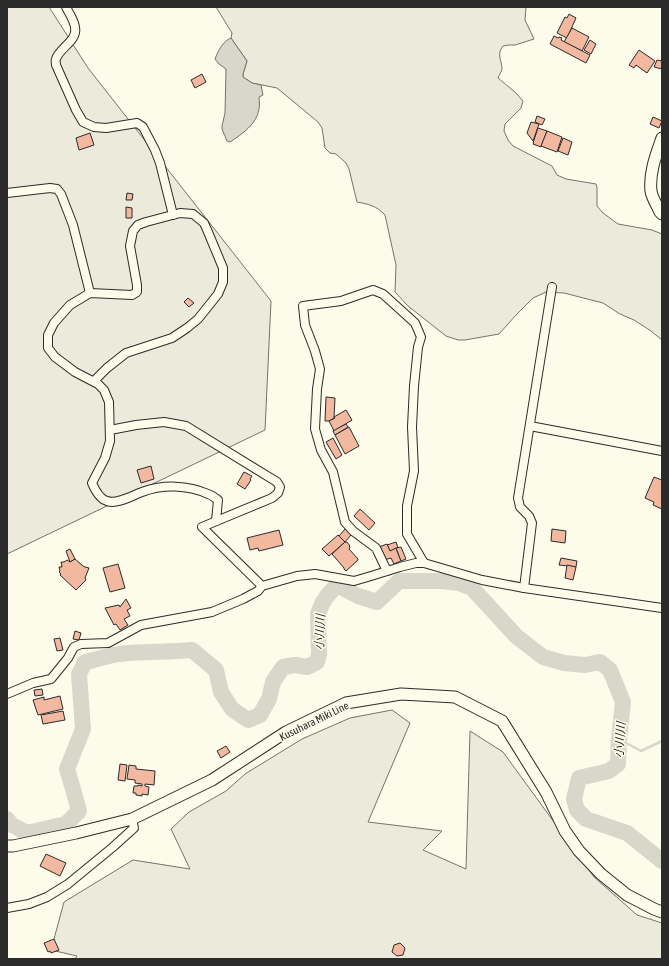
<svg xmlns="http://www.w3.org/2000/svg" width="669" height="966" font-family="'Asap Condensed','Noto Sans JP',sans-serif">
  <style>
    .green { fill: #ecebdb; stroke: #74746e }
    .water { fill: #d8d7c9; stroke: #74746e }
    .lines { fill: none; stroke-linecap: round; stroke-linejoin: round }
    .stream { stroke: #d8d7c9; stroke-width: 2.5 }
    .river { stroke: #d8d7c9; stroke-width: 16 }
    .building { fill: #f2b8a0; stroke: #2b2b2b }
    .street-casing { stroke: #2b2b2b; stroke-width: 10 }
    .secondary-casing { stroke: #2b2b2b; stroke-width: 13 }
    .street { stroke: #fdfbea; stroke-width: 8 }
    .secondary { stroke: #fdfbea; stroke-width: 11 }
    .labels { text-anchor: middle; stroke-width: 3; stroke-linejoin: round; paint-order: stroke }
    .street-label { font-size: 11px; fill: #2b2b2b; stroke: #fdfbea }
    .water-label { font-size: 12px; font-style: italic; fill: #2b2b2b; stroke: #fdfbea }
  </style>
  <rect width="100%" height="100%" fill="#fdfbea"/>
  <g class="green">
    <path d="M7 7H49L88 68 271 301 265 430 7 554Z"/>
    <path d="M216 7H526L525 20 534 39 515 45H509L503 46C496 55 502 60 502 69 502 71 499 75 498 78L516 93 523 101 521 108 505 124 504 131 508 140 513 146 552 166 557 175 566 179 596 184 597 188V206L603 213 618 224 652 230 662 234V340L651 331 634 320 620 314 603 303 564 293 546 292 533 298 517 314 499 334 465 340H458L446 336 408 306 395 292 396 265 385 215C377 206 368 204 357 202L349 169 346 163 336 154 330 153 325 148 322 128 318 122 277 88 252 83 243 77V74L247 61 231 38 232 33Z"/>
    <path d="M392 710 410 723 368 822 442 831 423 850 466 869 470 731 503 752 594 877 637 915 662 923V959H75L77 956 51 950 64 902 133 860 190 869 171 829 189 812 226 791 245 774 302 739 350 718Z"/>
  </g>
  <path class="water" d="M231 38 247 61 243 74V77L252 83 261 85 263 95 259 97C259 101 260 105 259 109 257 124 242 134 230 142L227 141 222 129V126L225 113 226 69 219 64 215 59C218 51 223 41 231 38Z"/>
  <g class="lines">
    <path class="stream" d="M619 739 641 751 662 741"/>
    <path class="river" d="M7 819 12 825 27 833 66 824 79 811 73 789 67 769 83 729 79 674 85 662C95 660 104 657 113 655 139 650 166 653 192 650L216 670 221 692 232 709 248 720 260 715 269 699 273 682 283 667 295 665 307 667 317 662 319 654 318 614 322 604 327 596 337 585 358 596 377 602 399 581H443L459 583 472 588 516 636 543 657 564 663 585 665 600 662 610 670 623 702 619 739 618 764 609 771 579 778 574 799 577 810 586 819 627 833 662 861"/>
  </g>
  <g class="building">
    <path d="M569 14 576 18 567 38 557 33 565 17 567 18Z"/>
    <path d="M572 28 589 37 582 51 564 42Z"/>
    <path d="M554 36 558 38 559 37 562 38 561 40 590 55 586 63 550 44Z"/>
    <path d="M590 40 596 44 591 54 584 50Z"/>
    <path d="M639 50 655 61 647 73 636 65 634 68 629 65Z"/>
    <path d="M657 60 662 61V69L654 67Z"/>
    <path d="M202 74 206 82 195 88 191 80Z"/>
    <path d="M537 116 545 119 542 125 535 122Z"/>
    <path d="M653 117 662 121 659 128 650 124Z"/>
    <path d="M531 122 539 124 533 141 527 133Z"/>
    <path d="M538 128 547 131 541 147 533 144 534 143H533Z"/>
    <path d="M547 131 562 137 557 152 541 146Z"/>
    <path d="M90 133 94 145 79 150 76 138Z"/>
    <path d="M563 138 572 142 568 155 558 151Z"/>
    <path d="M127 193 133 194 132 200H126Z"/>
    <path d="M126 207 132 208V218H126Z"/>
    <path d="M188 298 194 303 189 307 184 302Z"/>
    <path d="M326 397 335 398 334 418 329 421H325Z"/>
    <path d="M346 410 352 420 334 431 329 421 335 418 334 417Z"/>
    <path d="M346 424 348 427 335 435 333 431Z"/>
    <path d="M349 427 359 446 345 454 335 435Z"/>
    <path d="M333 438 342 455 336 459 326 442Z"/>
    <path d="M151 466 154 479 141 483 137 470Z"/>
    <path d="M244 472 252 476 250 479 251 480 245 489 237 484Z"/>
    <path d="M654 477 662 480V509L653 505 654 502 645 498Z"/>
    <path d="M360 509 375 523 369 530 354 516Z"/>
    <path d="M345 529 351 535 345 542 339 536Z"/>
    <path d="M552 529 566 531 565 543 551 541Z"/>
    <path d="M279 530 283 545 259 551 258 548 250 550 247 538Z"/>
    <path d="M338 535 345 542 329 556 322 549Z"/>
    <path d="M345 542H347L350 546H349L350 547 349 549 358 559V560L346 571 344 569V568L332 554Z"/>
    <path d="M396 542 398 548 390 551 387 545Z"/>
    <path d="M387 544 390 551 396 548 401 561 394 564 391 558 384 560 379 547Z"/>
    <path d="M401 547 406 559 401 561 396 548Z"/>
    <path d="M70 549 75 559 70 562 66 551Z"/>
    <path d="M561 558 577 561 576 567 559 565Z"/>
    <path d="M75 559 83 566 85 567 89 568 85 578 86 580 76 590 60 575 61 574 59 572 60 571 59 567H62L61 562H64L67 560 70 562Z"/>
    <path d="M118 564 125 588 110 592 103 568Z"/>
    <path d="M567 565 576 567 573 580 565 578Z"/>
    <path d="M126 599 131 608 127 610 130 616 124 619 128 625 120 630 116 624 114 625 105 608 119 605 120 607Z"/>
    <path d="M75 631 81 633 79 640 73 639Z"/>
    <path d="M60 638 63 650 57 651 54 639Z"/>
    <path d="M42 689 43 695 35 696 34 690Z"/>
    <path d="M60 696 63 709 38 715 33 700 44 697V700Z"/>
    <path d="M63 711 65 720 43 724 41 715Z"/>
    <path d="M226 746 230 752 221 758 217 751Z"/>
    <path d="M120 764 127 765 125 781 118 780Z"/>
    <path d="M129 765 136 766V769L155 771 154 785 145 784V786L149 787 148 795 142 794V796L136 795V793H133L134 786H138V785L142 786V784L135 783V780L127 779Z"/>
    <path d="M46 854 66 863 60 876 40 866Z"/>
    <path d="M54 939 59 950 51 953 50 951 48 952 44 943Z"/>
    <path d="M400 943 405 948 403 955 397 956 392 952 394 945Z"/>
  </g>
  <g class="lines">
    <defs>
      <g id="street">
        <path d="M66 7C69 13 74 20 75 27 78 41 59 48 56 59 55 60 56 63 56 65L76 110 83 122 94 127 106 128 137 123 143 127 155 150 160 163 173 215"/>
        <path d="M7 193 50 188 57 189 61 194 73 225 90 293"/>
        <path d="M94 381 107 368 126 353 172 338 187 328 198 319 218 294 223 282V268L208 232 204 223 193 214 180 213 146 222 138 225 133 231 130 246 137 285V292L132 295 90 293 70 305 54 323 48 335V348L55 357 75 372 98 384 104 390 109 402 110 441 105 458 92 483C95 490 100 499 107 501 117 505 133 495 142 492 163 484 188 485 208 494 212 495 215 498 218 500L216 521"/>
        <path d="M530 426 662 451"/>
        <path d="M110 430 136 425 164 422 186 426 277 482 280 487 278 493 272 498 202 527 262 586"/>
        <path d="M387 571 376 548 353 531 345 522 333 472 321 450 315 429 317 389 320 369 315 351 305 325 303 306 341 301 373 290 383 294 415 323 421 337 418 347 414 386 412 427 414 471 407 506V534L424 563"/>
        <path d="M524 588 532 523 529 516 520 507 518 498 552 287"/>
        <path d="M7 694 33 683 51 679 68 658 74 647 81 644 108 643 141 625 212 612 243 599 258 591 262 586 297 576 315 574 354 581 371 576 400 567 416 563H424L482 580 524 588 662 608"/>
        <path d="M7 908 29 904 47 897 68 884 113 847 134 828 132 819"/>
      </g>
      <g id="secondary">
        <path d="M662 138C656 155 649 173 651 191 652 198 657 205 660 212L662 214"/>
        <path d="M7 846H13L76 833 132 819 212 780 286 732 346 703 401 694 455 697 502 721 546 792 565 831 579 851 601 874 627 895 654 909 662 912"/>
      </g>
    </defs>
    <use href="#street" class="street-casing"/>
    <use href="#secondary" class="secondary-casing"/>
    <use href="#street" class="street"/>
    <use href="#secondary" class="secondary"/>
  </g>
  <g class="labels">
    <g class="street-label">
      <text transform="translate(314 721) rotate(-26)" y="4">Kusuhara Miki Line</text>
    </g>
    <g class="water-label">
      <text transform="translate(320 632) rotate(-88)" y="4">小川川</text>
      <text transform="translate(620 740) rotate(-86)" y="4">小川川</text>
    </g>
  </g>
  <rect width="669" height="966" fill="none" stroke="#2b2b2b" stroke-width="16"/>
</svg>
